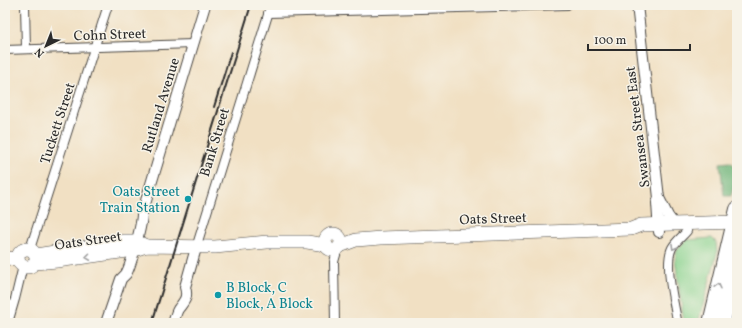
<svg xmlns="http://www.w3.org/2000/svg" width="742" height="328" font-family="Vollkorn,serif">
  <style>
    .green { fill: #8ad38f; stroke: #5a7f5d }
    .forest { fill: #6fb57a; stroke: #4d7052 }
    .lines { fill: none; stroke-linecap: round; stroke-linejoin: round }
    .minor-casing { stroke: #494642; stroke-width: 10 }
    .tertiary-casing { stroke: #494642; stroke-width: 12 }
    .primary-casing { stroke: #494642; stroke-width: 14 }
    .trunk-casing { stroke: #494642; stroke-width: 16 }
    .minor { stroke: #fff; stroke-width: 8 }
    .tertiary { stroke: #fff; stroke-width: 10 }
    .primary { stroke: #fff; stroke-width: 13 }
    .trunk { stroke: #fff; stroke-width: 14 }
    .rail { stroke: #2b2b2b; stroke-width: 2 }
    .oneway { stroke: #a0a0a0 }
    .culture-dot { fill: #0f9aa8; stroke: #f7f3e8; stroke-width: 1.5 }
    .labels { text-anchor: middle; stroke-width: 3; stroke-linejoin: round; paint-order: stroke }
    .street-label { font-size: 14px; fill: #2b2b2b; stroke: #f7f3e8 }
    .culture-label { font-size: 14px; fill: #0d838f; stroke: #f7f3e8; text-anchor: end }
  </style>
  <rect width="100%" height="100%" fill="#f7f3e8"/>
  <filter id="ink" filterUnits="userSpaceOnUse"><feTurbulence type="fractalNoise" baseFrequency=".025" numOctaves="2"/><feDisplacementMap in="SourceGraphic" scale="8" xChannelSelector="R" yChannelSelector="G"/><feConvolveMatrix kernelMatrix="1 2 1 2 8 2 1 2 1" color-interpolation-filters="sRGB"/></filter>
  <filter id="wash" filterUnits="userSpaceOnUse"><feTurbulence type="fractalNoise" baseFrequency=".012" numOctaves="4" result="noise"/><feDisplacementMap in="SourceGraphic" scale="16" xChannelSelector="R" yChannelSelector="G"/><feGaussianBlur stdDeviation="0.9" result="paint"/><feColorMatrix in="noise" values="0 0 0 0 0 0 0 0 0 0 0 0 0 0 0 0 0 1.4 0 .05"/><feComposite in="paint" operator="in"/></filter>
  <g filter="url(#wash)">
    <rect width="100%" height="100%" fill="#f1e0c3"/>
    <g class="green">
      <path d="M712 238 716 242 717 253 698 323H684L675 259 677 250 687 240Z"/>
      <path d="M737 292V323H730Z"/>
    </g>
    <path class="forest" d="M730 162 737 167V176L731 196H724L720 163Z"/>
  </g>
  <g filter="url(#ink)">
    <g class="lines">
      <defs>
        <g id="minor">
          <path d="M25 5 26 49"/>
          <path d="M268 13 567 5"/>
          <path d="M5 50 193 44"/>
          <path d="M196 248 271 5"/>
          <path d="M30 249 108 5"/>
          <path d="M8 323 15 299 23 266"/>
          <path d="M335 323 334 262 338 248"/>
          <path d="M676 323 677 320C674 302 664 264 672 248 676 241 683 236 687 231"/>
        </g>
        <g id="tertiary">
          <path d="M637 5 659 198 668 216 674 224"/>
          <path d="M659 232 657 203 659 198"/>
          <path d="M106 323 121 279C123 277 124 276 126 274 131 266 142 224 142 214L205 5"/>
          <path d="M173 323C175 319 176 311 179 308 185 300 188 297 185 287L196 248"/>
        </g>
        <g id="primary">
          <circle cx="333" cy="242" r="8"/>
          <path d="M340 246 356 240 381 238 631 229 641 225 737 222"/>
          <circle cx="27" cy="258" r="9"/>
          <path d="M36 255 124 241H136L146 246"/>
          <path d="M5 258 18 259"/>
          <path d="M35 263 57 261 134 250 146 246 215 247 267 242H307L326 245"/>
        </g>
        <g id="trunk">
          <path d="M710 323 737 209"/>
          <path d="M723 323 737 259"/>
        </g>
      </defs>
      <use href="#minor" class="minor-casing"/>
      <use href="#tertiary" class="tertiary-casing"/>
      <use href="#primary" class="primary-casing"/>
      <use href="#trunk" class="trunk-casing"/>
      <use href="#minor" class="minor"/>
      <use href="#tertiary" class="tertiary"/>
      <use href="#primary" class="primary"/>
      <use href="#trunk" class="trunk"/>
      <g class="rail">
        <path d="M214 107 231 52"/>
        <path d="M152 323 251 5"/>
      </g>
    </g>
    <defs><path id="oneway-chevron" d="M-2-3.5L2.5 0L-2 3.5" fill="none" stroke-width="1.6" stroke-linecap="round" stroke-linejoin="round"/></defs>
    <g class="oneway">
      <use href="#oneway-chevron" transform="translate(674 247) rotate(120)"/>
      <use href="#oneway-chevron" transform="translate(88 257) rotate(172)"/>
      <use href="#oneway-chevron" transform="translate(718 286) rotate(-77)"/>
    </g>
  </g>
  <g class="culture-dot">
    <circle cx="188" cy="199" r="4"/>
    <circle cx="218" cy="295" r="4"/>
  </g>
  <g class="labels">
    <g class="street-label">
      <text transform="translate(110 34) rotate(-2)" y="5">Cohn Street</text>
      <text transform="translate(160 105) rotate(-73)" y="5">Rutland Avenue</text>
      <text transform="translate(57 123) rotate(-72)" y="5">Tuckett Street</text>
      <text transform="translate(637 127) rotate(-97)" y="5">Swansea Street East</text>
      <text transform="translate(214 142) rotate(-73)" y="5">Bank Street</text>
      <text transform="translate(493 218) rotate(-2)" y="5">Oats Street</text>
      <text transform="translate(88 240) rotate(-8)" y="5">Oats Street</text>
    </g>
    <g class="culture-label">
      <text x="180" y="196">Oats Street<tspan x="180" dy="16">Train Station</tspan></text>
      <text x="226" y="292" text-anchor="start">B Block, C<tspan x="226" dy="16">Block, A Block</tspan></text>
    </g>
  </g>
  <rect width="742" height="328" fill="none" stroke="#f7f3e8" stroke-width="20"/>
  <g transform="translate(46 46) rotate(223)" stroke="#f7f3e8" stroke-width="3" paint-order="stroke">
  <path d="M0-3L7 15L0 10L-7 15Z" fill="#2b2b2b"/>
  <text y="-6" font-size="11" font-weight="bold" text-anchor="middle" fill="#2b2b2b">N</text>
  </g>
  <path d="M588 44v6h102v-6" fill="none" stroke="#2b2b2b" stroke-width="2"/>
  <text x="594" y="44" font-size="12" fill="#2b2b2b" stroke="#f7f3e8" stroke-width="3" paint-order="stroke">100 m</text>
</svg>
